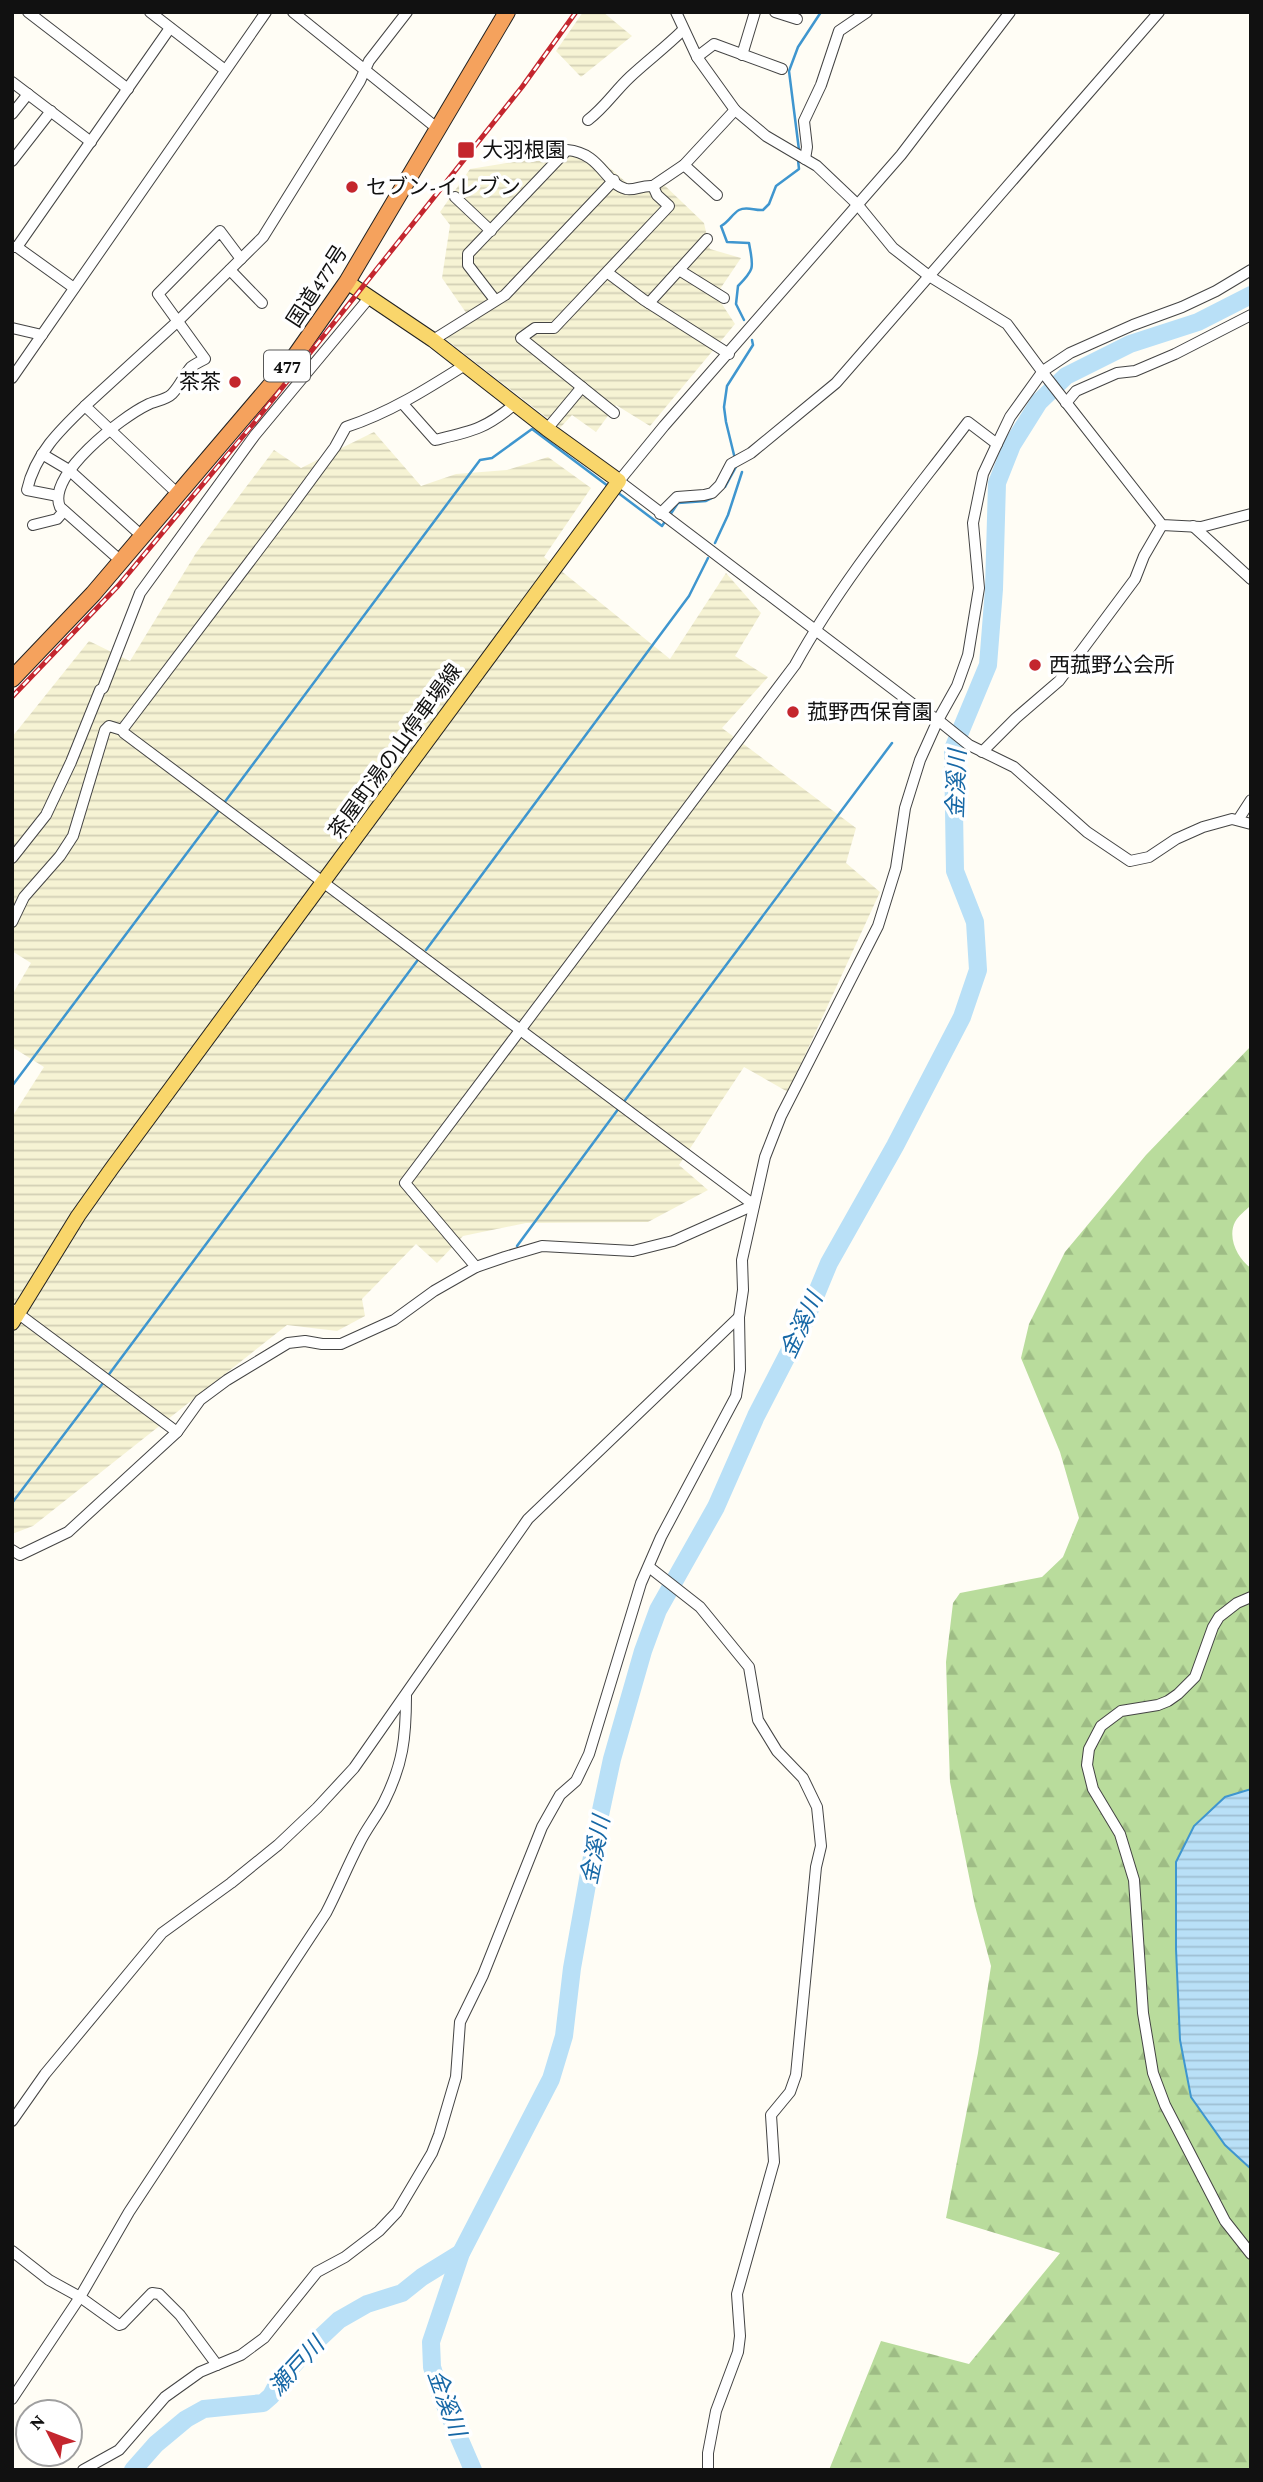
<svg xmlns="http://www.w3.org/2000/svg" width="1263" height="2482" font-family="'Crimson Pro','Noto Sans JP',serif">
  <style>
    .farmland { fill: url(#farmland-rules) }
    .forest { fill: url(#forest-firs) }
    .water { fill: url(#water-rules); stroke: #3f96cf; stroke-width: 2 }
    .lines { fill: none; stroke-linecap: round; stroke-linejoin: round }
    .stream { stroke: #3f96cf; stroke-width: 2.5 }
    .river { stroke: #b9e0f7; stroke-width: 18 }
    .minor-casing { stroke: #444; stroke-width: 12 }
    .major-casing { stroke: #222; stroke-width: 16 }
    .highway-casing { stroke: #222; stroke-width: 18 }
    .minor { stroke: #fff; stroke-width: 10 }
    .major { stroke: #f9d66b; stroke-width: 14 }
    .highway { stroke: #f5a25d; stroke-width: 16 }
    .rail-casing { stroke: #c4262e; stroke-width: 5 }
    .rail { stroke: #fff; stroke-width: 2.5; stroke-dasharray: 8; stroke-linecap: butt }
    .poi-dot { fill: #c4262e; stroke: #fff; stroke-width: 2.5 }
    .labels { text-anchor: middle; stroke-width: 7; stroke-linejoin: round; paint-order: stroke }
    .shield { fill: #fff; stroke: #585858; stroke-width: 2 }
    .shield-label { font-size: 19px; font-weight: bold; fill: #111 }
    .poi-label { font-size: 21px; fill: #111; stroke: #fff; text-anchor: start }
    .street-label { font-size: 21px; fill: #111; stroke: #fff }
    .water-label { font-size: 23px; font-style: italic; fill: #1768a6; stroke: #fff }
  </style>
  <defs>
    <pattern id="farmland-rules" width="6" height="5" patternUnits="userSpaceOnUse" patternTransform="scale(1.75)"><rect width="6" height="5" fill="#f6f3d4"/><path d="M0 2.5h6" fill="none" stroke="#d2cfb5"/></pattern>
    <pattern id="forest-firs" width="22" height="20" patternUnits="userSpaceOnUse" patternTransform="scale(1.75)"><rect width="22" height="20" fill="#b9dc9c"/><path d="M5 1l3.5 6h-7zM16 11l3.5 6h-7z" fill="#9ebc85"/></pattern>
    <pattern id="water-rules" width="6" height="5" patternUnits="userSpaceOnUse" patternTransform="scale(1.75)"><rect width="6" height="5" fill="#b9e0f7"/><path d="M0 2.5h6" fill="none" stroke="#9ebfd3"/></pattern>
  </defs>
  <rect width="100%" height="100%" fill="#fffdf5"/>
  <g class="farmland">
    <path d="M583 12H603L632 36 581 77 556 51Z"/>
    <path d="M589 150 635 190 660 181 704 223 710 249 741 258 716 295 735 324 650 426 616 405 596 432 572 415 560 428 439 334 469 317 442 278 450 225 440 212 470 169Z"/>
    <path d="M374 432 421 486 456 474 507 470 548 457 591 488 544 557 670 659 726 573 761 613 735 656 768 677 722 728 856 828 846 863 880 892 788 1092 744 1067 679 1165 708 1190 648 1222 526 1223 463 1236 437 1263 416 1244 362 1299 365 1316 337 1331 287 1325 33 1526 12 1534V1117L44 1067 12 1047V995L31 963 12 951V737L89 641 130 661 196 553 274 450 301 468Z"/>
  </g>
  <path class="forest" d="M1251 1046V1205C1246 1210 1238 1216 1235 1222 1227 1238 1238 1259 1251 1268V2470H829L881 2341 969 2364 1060 2253 946 2218 978 2053 991 1966 975 1906 950 1782 946 1662 953 1603 960 1593 1042 1577 1063 1557 1079 1518 1060 1452 1021 1358 1029 1324 1065 1252 1146 1155Z"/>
  <path class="water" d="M1251 1789V2169L1225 2145 1191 2097 1180 2040 1176 1949V1862L1194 1826 1225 1797Z"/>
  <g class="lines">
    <g class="stream">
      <path d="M799 150 789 71 798 47 821 12"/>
      <path d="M744 320 736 304 738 286C756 268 753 267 749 243L727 242 721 226C729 222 732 214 739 210 747 206 755 211 763 210L769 204 776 186 799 169 798 160"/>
      <path d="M735 459 726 422 724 407 727 386 753 345 752 340"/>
      <path d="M725 487 737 465"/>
      <path d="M617 492 662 526 666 520"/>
      <path d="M670 515 678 503 706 501 712 498"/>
      <path d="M715 543 728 515 742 472"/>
      <path d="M224 803 480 460 492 458 532 429 608 486"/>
      <path d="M426 950 689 596 708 558"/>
      <path d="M12 1086 220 809"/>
      <path d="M623 1103 892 743"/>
      <path d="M517 1246 619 1108"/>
      <path d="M107 1377 417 961"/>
      <path d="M12 1503 103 1383"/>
    </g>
    <g class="river">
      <path d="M133 2470 156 2444 186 2419 204 2409 263 2403 271 2396 279 2381 306 2351 339 2320 367 2304 402 2293 422 2277 461 2253"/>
      <path d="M473 2470 441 2396 432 2367 431 2342 461 2253 551 2079 564 2036 572 1968 597 1829 612 1759 643 1651 658 1610 716 1507 756 1416 805 1321 829 1263 895 1146 962 1017 978 970 975 922 955 871 953 749 988 665 994 589 997 483 1012 445 1039 402 1066 376 1130 344 1198 322 1251 295"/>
    </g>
    <defs>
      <g id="minor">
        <path d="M28 12 128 89"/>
        <path d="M150 12 225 70"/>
        <path d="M293 12 438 129"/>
        <path d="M676 12 697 57 735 110 766 136 817 166 857 204 893 248 929 276 1007 324 1047 378 1162 525 1201 527 1251 514"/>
        <path d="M775 12 797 19"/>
        <path d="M1010 12 901 155 664 426 619 481 914 705 938 720 969 745 1014 767 1087 832 1130 861 1149 857 1176 839 1203 827 1232 819 1251 824"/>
        <path d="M742 55 755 12"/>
        <path d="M697 57 714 44 782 69"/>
        <path d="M12 82 91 142"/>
        <path d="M12 114 28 94"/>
        <path d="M588 120C605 107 615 91 630 77 647 61 666 47 683 30"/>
        <path d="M805 159 807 147 804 121 821 85 839 31 867 12"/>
        <path d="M12 161 51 111"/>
        <path d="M684 165 717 195"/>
        <path d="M653 186 684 165 735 110"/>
        <path d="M455 197 491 231"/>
        <path d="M12 247H17L74 288"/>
        <path d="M17 247 170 28"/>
        <path d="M230 270 262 303"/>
        <path d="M679 270 724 298"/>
        <path d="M608 273 644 300 729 354"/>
        <path d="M495 300 468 265V254L567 150C601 153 604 183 626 189 635 191 641 185 653 186L657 195 669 206 554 328H535L521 338 614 413"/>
        <path d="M649 303 707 239"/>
        <path d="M12 328 42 335"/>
        <path d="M433 340 505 295 614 180"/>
        <path d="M12 378 266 12"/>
        <path d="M1066 403 1076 391 1117 373 1135 371 1175 354 1251 315"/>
        <path d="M403 404 435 440C473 431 485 429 515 404"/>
        <path d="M547 429 582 387"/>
        <path d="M42 454 69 470 143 537"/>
        <path d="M179 495 85 406 178 321 263 237 360 81 369 61 407 12"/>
        <path d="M58 496 27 490C35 454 60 430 85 406"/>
        <path d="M660 514 677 497 704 495 712 493 720 485 731 464 751 453 836 383 1159 12"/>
        <path d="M33 525 57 519 64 511"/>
        <path d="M1193 526 1251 579"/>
        <path d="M122 562 60 507C46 475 122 417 147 405 155 401 166 400 172 394 180 386 184 375 191 367 195 364 201 361 205 359L158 294 220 231 241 259"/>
        <path d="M122 730 124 733 754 1205"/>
        <path d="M982 752 1016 718 1059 681 1135 579 1144 556 1162 525"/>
        <path d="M1238 820 1251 800"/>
        <path d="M12 858 46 815 71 762 100 690 103 688 140 593 255 435 369 298"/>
        <path d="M12 922 24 897 60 856 73 836 105 730 109 726 122 730 288 511 335 447 346 427C389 413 427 389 465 365"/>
        <path d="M476 1267 405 1183 795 665C843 578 908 501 968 422L997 444"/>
        <path d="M12 1309 177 1432"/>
        <path d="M12 1550 20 1555 68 1532 177 1432 200 1400 227 1380 288 1343 305 1341 322 1344H341L394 1320 434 1291 476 1267 505 1257 542 1246 633 1251 673 1241 754 1205"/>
        <path d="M649 1567 700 1607 749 1667 758 1720 777 1751 803 1778 817 1807 821 1846 816 1867 796 2075 790 2092 771 2115 774 2162 737 2294 740 2336 738 2352 716 2411 708 2453V2470"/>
        <path d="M1251 1597 1237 1603 1219 1617 1213 1627 1195 1677 1178 1694 1168 1701 1158 1705 1121 1711 1101 1726 1089 1749 1087 1765 1093 1789 1120 1834 1134 1880 1143 2013 1153 2073 1165 2105 1225 2221 1251 2254"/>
        <path d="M12 2121 45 2074 162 1933 231 1883 278 1845 317 1808 354 1768 528 1519 739 1317"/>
        <path d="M12 2251 49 2280 80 2297 119 2325 122 2324 152 2293 159 2294 180 2315 217 2365"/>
        <path d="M12 2399 80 2297 129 2212 326 1913C338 1890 347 1867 359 1844 366 1829 377 1816 384 1802 403 1764 406 1738 406 1696"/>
        <path d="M83 2470 119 2450 165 2397 200 2372 241 2355 264 2338 317 2272 345 2257 379 2231 397 2212 432 2153 439 2135 456 2077 460 2022 483 1975 542 1827 560 1795 576 1781 589 1754 641 1583 661 1537 736 1396 740 1370 739 1317 743 1290 742 1260 765 1157 781 1116 878 926 896 868 905 808 920 760 938 720 957 686 968 655 979 588 973 523 983 474 997 444 1010 417 1043 371 1070 353 1133 325 1182 307 1216 291 1251 270"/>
      </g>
      <path id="major" d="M12 1323 78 1216 112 1168 619 481 547 429 433 340 347 282"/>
      <path id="highway" d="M12 679 93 594 293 359 347 282 507 12"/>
    </defs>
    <use href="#minor" class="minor-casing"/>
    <use href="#major" class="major-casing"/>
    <use href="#highway" class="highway-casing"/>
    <use href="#minor" class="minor"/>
    <use href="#major" class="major"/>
    <use href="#highway" class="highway"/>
    <defs>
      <path id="rail" d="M12 697 118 586 254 423 522 87 576 12"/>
    </defs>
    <use href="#rail" class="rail-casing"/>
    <use href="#rail" class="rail"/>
  </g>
  <g class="poi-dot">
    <rect x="457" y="141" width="18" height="18" rx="3.5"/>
    <circle cx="352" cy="187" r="7"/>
    <circle cx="235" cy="382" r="7"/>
    <circle cx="1035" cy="665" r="7"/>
    <circle cx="793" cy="712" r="7"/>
  </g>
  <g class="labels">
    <rect class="shield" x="264" y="350.5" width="46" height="31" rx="5"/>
    <g class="shield-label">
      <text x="287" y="373">477</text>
    </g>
    <g class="poi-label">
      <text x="482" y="157">大羽根園</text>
      <text x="366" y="194">セブン-イレブン</text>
      <text x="221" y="389" text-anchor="end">茶茶</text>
      <text x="1049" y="672">西菰野公会所</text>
      <text x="807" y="719">菰野西保育園</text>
    </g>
    <g class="street-label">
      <text transform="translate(317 286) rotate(-57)" y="7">国道477号</text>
      <text transform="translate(395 751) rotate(-54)" y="7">茶屋町湯の山停車場線</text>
    </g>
    <g class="water-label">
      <text transform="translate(956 784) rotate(-88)" y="8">金溪川</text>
      <text transform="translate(801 1325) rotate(-65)" y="8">金溪川</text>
      <text transform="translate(595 1850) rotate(-79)" y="8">金溪川</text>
      <text transform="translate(296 2366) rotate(-48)" y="8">瀬戸川</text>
      <text transform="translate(447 2403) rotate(70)" y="8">金溪川</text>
    </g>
  </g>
  <rect width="1263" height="2482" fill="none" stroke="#111111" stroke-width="28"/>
  <g transform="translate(49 2433) rotate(312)"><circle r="33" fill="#ffffff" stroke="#a0a0a0" stroke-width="2"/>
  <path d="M0-5L12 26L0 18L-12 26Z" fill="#c4262e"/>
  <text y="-10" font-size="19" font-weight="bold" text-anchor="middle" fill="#111111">N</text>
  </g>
</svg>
